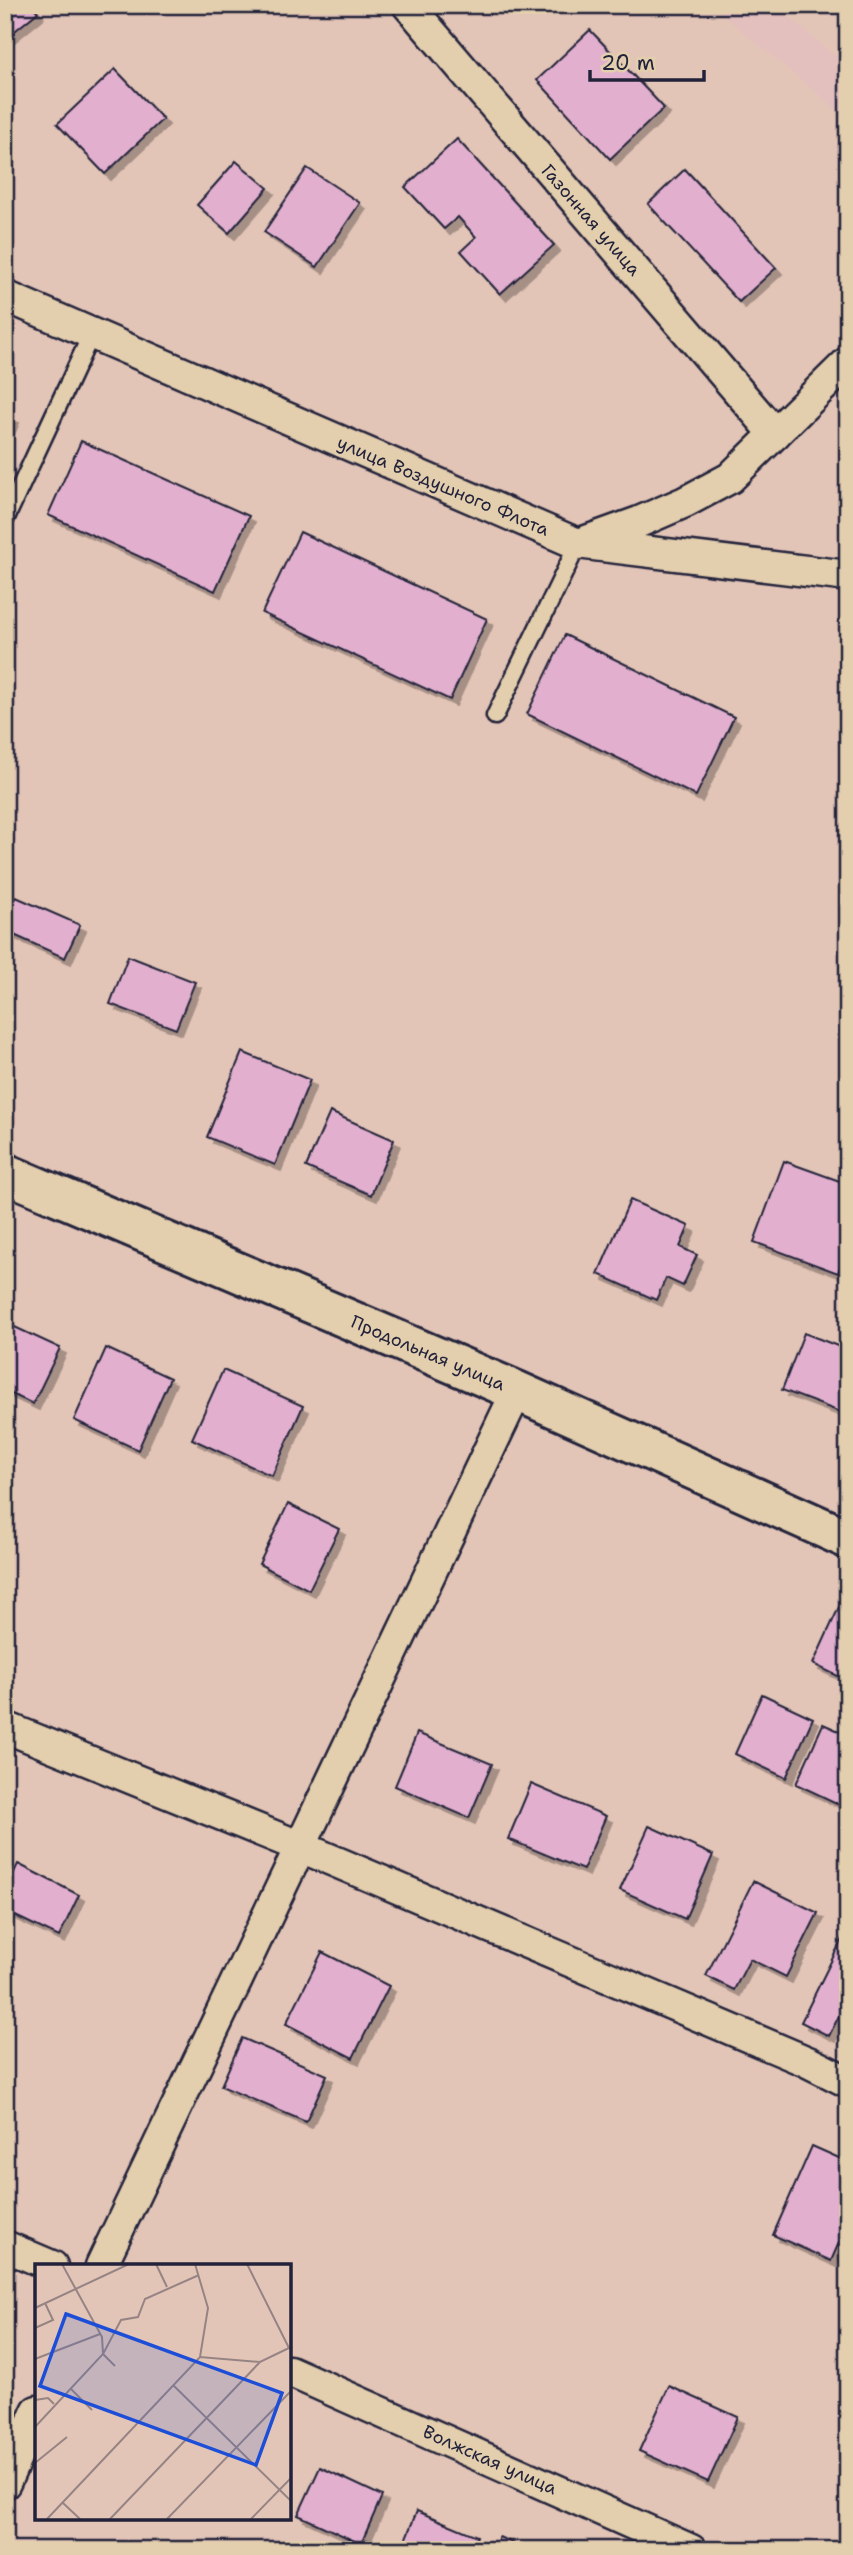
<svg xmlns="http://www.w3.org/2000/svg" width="853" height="2555" font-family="'Shantell Sans',sans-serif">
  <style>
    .built { fill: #e3bfbe }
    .building { fill: #e2b0ce; stroke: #22223b; stroke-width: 2; filter: url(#shadow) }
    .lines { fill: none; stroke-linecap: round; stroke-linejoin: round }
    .service-casing { stroke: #22223b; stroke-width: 21 }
    .minor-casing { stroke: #22223b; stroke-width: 35 }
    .tertiary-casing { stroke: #22223b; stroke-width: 44 }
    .service { stroke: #e3cead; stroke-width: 16 }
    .minor { stroke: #e3cead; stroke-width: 30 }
    .tertiary { stroke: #e3cead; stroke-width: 38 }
    .labels { text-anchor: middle; stroke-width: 5; stroke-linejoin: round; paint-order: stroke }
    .street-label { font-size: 18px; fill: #22223b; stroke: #e3cead }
    .inset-road { fill: none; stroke: #968485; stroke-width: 2 }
    .view { fill: #1d4ed8; fill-opacity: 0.15; stroke: #1d4ed8; stroke-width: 3.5 }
    .inset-edge { fill: none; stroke: #22223b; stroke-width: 3.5 }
  </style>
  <defs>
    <filter id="shadow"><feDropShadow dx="6" dy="6" stdDeviation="0" flood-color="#0004"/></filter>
  </defs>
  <rect width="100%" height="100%" fill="#e3c5b7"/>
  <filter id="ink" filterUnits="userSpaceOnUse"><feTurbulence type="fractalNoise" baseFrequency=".0143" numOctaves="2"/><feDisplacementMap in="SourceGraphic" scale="14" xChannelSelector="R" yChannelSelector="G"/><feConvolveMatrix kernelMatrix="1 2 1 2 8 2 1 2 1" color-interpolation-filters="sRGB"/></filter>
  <g filter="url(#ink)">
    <path class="built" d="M711 5H774L848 67V119Z"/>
    <g class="building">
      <path d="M5 5H32L38 12 5 39Z"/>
      <path d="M590 30 664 108 610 159 537 80Z"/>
      <path d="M115 69 163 119 105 174 57 124Z"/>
      <path d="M457 139 554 245 500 294 461 251 476 237 458 217 444 229 405 187Z"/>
      <path d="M236 161 268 188 229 233 197 205Z"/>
      <path d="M307 168 360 203 317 267 264 232Z"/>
      <path d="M685 169 776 268 739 302 648 204Z"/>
      <path d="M5 414 13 417 5 436Z"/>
      <path d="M81 441 249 516 215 591 48 515Z"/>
      <path d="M300 532 487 619 450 700 262 613Z"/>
      <path d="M565 635 734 717 696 796 527 714Z"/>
      <path d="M16 897 80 925 65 958 5 931V919Z"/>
      <path d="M128 956 195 982 176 1029 110 1004Z"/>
      <path d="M242 1052 310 1080 275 1165 207 1137Z"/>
      <path d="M330 1112 394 1140 371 1195 306 1167Z"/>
      <path d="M784 1161 848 1184V1245L838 1273 754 1242Z"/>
      <path d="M630 1200 689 1226 680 1247 697 1255 683 1286 666 1278 656 1300 598 1274Z"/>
      <path d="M6 1323 60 1348 33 1404 5 1391Z"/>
      <path d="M804 1333 848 1350V1415L782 1390Z"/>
      <path d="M106 1348 170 1378 138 1450 74 1420Z"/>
      <path d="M223 1370 303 1406 272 1476 192 1439Z"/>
      <path d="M288 1504 339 1529 309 1590 259 1564Z"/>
      <path d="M839 1607 848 1611V1681L813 1664Z"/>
      <path d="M762 1694 813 1718 786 1778 735 1754Z"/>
      <path d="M823 1724 848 1735 847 1808 796 1784Z"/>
      <path d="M417 1733 492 1764 469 1818 395 1786Z"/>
      <path d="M531 1784 606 1816 583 1870 508 1839Z"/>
      <path d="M649 1826 713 1855 685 1919 620 1890Z"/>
      <path d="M18 1864 79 1895 59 1937 5 1911V1891Z"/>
      <path d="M753 1881 818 1913 786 1977 750 1959 734 1990 706 1976Z"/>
      <path d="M848 1927V2006L845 2004 829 2036 801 2022Z"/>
      <path d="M322 1952 389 1986 353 2058 286 2024Z"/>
      <path d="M242 2038 327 2075 306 2122 221 2086Z"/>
      <path d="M812 2146 848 2162V2222L831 2261 773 2235Z"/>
      <path d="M669 2386 738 2417 708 2482 639 2451Z"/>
      <path d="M320 2467 382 2496 361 2544 298 2515Z"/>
      <path d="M417 2511 477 2536 472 2550H401Z"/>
      <path d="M499 2537 528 2550H493Z"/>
    </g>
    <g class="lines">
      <defs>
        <g id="service">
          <path d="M5 520 91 335"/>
          <path d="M495 716 578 544"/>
        </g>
        <g id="minor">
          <path d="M408 5 775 434"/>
          <path d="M5 296 578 544 639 522 685 502 730 478 848 362"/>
          <path d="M585 544 848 576"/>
          <path d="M5 1727 301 1847 808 2062 848 2082"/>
          <path d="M5 2246 52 2266"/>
          <path d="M101 2266 517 1391"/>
          <path d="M289 2371 691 2550"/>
          <path d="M5 2483 37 2411"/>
        </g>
        <path id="tertiary" d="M5 1173 517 1391 848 1539"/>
      </defs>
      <use href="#service" class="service-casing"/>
      <use href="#minor" class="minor-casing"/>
      <use href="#tertiary" class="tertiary-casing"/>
      <use href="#service" class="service"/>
      <use href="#minor" class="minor"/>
      <use href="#tertiary" class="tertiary"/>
    </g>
  </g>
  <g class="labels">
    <g class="street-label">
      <text transform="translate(591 220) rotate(49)" y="6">Газонная улица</text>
      <text transform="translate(443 486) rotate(23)" y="6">улица Воздушного Флота</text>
      <text transform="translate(428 1353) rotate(23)" y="6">Продольная улица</text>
      <text transform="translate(490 2460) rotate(24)" y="6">Волжская улица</text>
    </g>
  </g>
  <g transform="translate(35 2264)">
    <rect width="256" height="256" fill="#e3c5b7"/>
    <path class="inset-road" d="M121 0 132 23M160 0 173 44 165 93M212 0 254 84M0 44 94 0M0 64 18 56 10 39M0 95 65 70M80 102 68 90 86 56 103 53 110 35 164 11M138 121 256 237M36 125 57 146M0 136 13 134 19 140M0 163 68 90 67 73 27 0M0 199 32 173M28 239 45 255M12 255 165 93 225 98 256 83M75 255 225 98M132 255 256 127M216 255 256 214"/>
    <path class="view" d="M31 50 247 129 221 201 5 122Z"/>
    <rect width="256" height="256" class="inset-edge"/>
  </g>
  <rect width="853" height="2555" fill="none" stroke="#e3cead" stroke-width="28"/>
  <rect x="14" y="14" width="825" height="2527" fill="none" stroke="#22223b" stroke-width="2.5" filter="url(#ink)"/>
  <path d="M590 70v10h114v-10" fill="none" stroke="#22223b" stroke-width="3.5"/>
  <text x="601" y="70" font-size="21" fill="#22223b" stroke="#e3cead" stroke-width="5" paint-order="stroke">20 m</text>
</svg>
